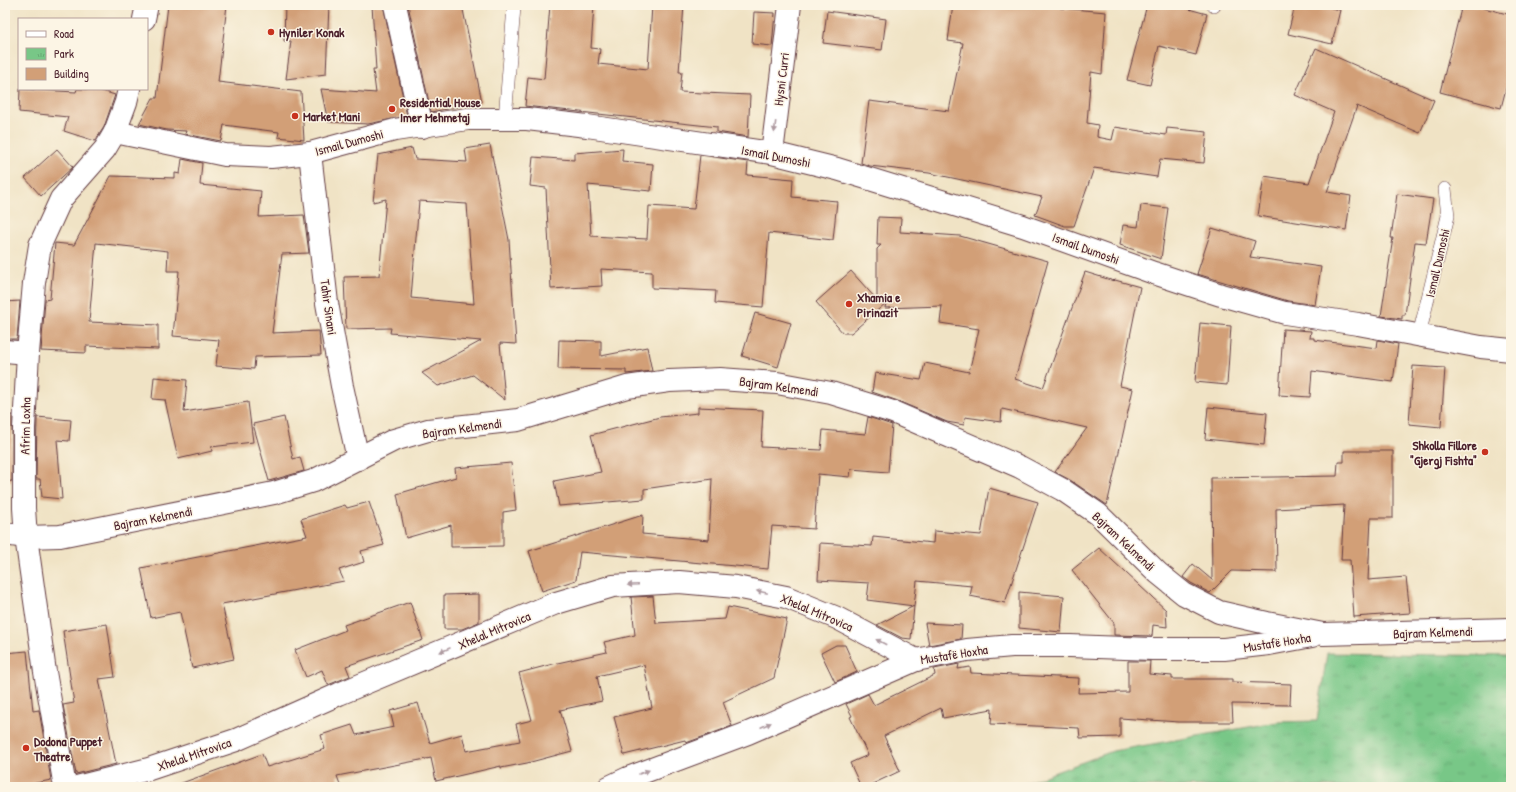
<svg xmlns="http://www.w3.org/2000/svg" width="1516" height="792" font-family="'Patrick Hand',sans-serif">
  <style>
    .park { fill: url(#park-tufts); stroke: #617359 }
    .building { fill: #d29f77; fill-rule: evenodd }
    .lines { fill: none; stroke-linecap: round; stroke-linejoin: round }
    .lane-casing { stroke: #633c42; stroke-width: 14 }
    .street-casing { stroke: #633c42; stroke-width: 24 }
    .lane { stroke: #fff; stroke-width: 13 }
    .street { stroke: #fff; stroke-width: 22 }
    .oneway { fill: #ae9aa0 }
    .poi-dot { fill: #c8321e; stroke: #fcf5e5; stroke-width: 1.5 }
    .labels { text-anchor: middle; stroke-width: 3; stroke-linejoin: round; paint-order: stroke }
    .poi-label { font-size: 13px; font-weight: bold; fill: #4a1f2b; stroke: #fcf5e5; text-anchor: start }
    .street-label { font-size: 13px; fill: #4a1f2b; stroke: #fcf5e5 }
  </style>
  <defs>
    <pattern id="park-tufts" width="24" height="20" patternUnits="userSpaceOnUse"><rect width="24" height="20" fill="#78c787"/><path d="M3 7l-1-3M5 7V3M7 7l1-3M15 17l-1-3M17 17v-4M19 17l1-3" fill="none" stroke="#69aa75"/></pattern>
  </defs>
  <rect width="100%" height="100%" fill="#fcf5e5"/>
  <filter id="ink" filterUnits="userSpaceOnUse"><feTurbulence type="fractalNoise" baseFrequency=".025" numOctaves="2"/><feDisplacementMap in="SourceGraphic" scale="8" xChannelSelector="R" yChannelSelector="G"/><feConvolveMatrix kernelMatrix="1 2 1 2 8 2 1 2 1" color-interpolation-filters="sRGB"/></filter>
  <filter id="wash" filterUnits="userSpaceOnUse"><feTurbulence type="fractalNoise" baseFrequency=".012" numOctaves="4" result="noise"/><feDisplacementMap in="SourceGraphic" scale="16" xChannelSelector="R" yChannelSelector="G"/><feGaussianBlur stdDeviation="0.9" result="paint"/><feColorMatrix in="noise" values="0 0 0 0 0 0 0 0 0 0 0 0 0 0 0 0 0 1.4 0 .05"/><feComposite in="paint" operator="in"/></filter>
  <g filter="url(#wash)">
    <rect width="100%" height="100%" fill="#f0e3c5"/>
    <path class="park" d="M1327 653 1511 656V787H1015L1113 751 1277 722 1317 721Z"/>
    <g id="blocks">
      <g class="building">
        <path d="M168 5H227L218 82 301 92 304 140 278 137 279 132 224 125 221 141 185 134 186 131 167 130 139 124 153 98H157Z"/>
        <path d="M285 5H329L326 74 286 79 291 41H284Z"/>
        <path d="M372 5H383L407 116 368 124 328 122 321 89 376 93 373 70H376Z"/>
        <path d="M408 5H462L482 102 431 112Z"/>
        <path d="M550 5H594L591 48 600 49 598 64 648 69 652 5H684L679 72H682L680 92 750 95 748 137 717 132V127L525 106 528 77 544 79Z"/>
        <path d="M953 5H1060V8L1106 12 1102 74 1091 72 1087 123 1098 125 1097 137 1112 140 1115 127 1166 135 1167 128 1207 132 1204 163 1160 159 1157 177 1094 168 1074 226H1065L1035 215 1042 197 929 173 870 166 861 163 869 101 949 111 963 43 948 41Z"/>
        <path d="M1147 5H1174L1207 14 1196 55 1159 46 1150 85 1127 80Z"/>
        <path d="M1295 5H1320L1340 10 1332 44 1288 34Z"/>
        <path d="M1462 5H1472L1511 15V69L1501 108 1440 92Z"/>
        <path d="M827 11 886 19 882 50 823 43Z"/>
        <path d="M754 12 775 13 772 46 752 44Z"/>
        <path d="M1316 48 1434 100 1420 133 1357 106 1327 192 1351 196 1346 230 1258 216 1264 176 1309 183 1334 112 1295 95Z"/>
        <path d="M20 89 76 92 77 89H96L115 95 104 127 95 141 64 131 68 117 19 112Z"/>
        <path d="M490 145 509 240 516 344 500 343 505 400 473 375 438 386 422 373 481 341 390 333 391 328 346 329 344 277 379 276 386 199 373 202 378 155 412 148 415 159 467 162 465 149ZM419 201 467 204 474 304 411 298Z"/>
        <path d="M57 149 73 167 41 196 25 178Z"/>
        <path d="M623 149 622 161 653 164 651 191 588 185 591 236 647 239 649 206 694 209 700 155 748 162 747 175 793 179 792 197 837 201 833 240 769 233 763 307 715 303 716 291 652 288V272L601 269 602 286 551 289 546 188 530 186 533 157 574 160V153Z"/>
        <path d="M182 159 202 163 200 185 261 191 259 217 304 215 309 253 282 254 272 333 319 331 321 355 255 357 254 369 216 366 219 340 173 336 179 271H167L168 251 96 243 89 322 158 325V349L86 346V353L41 351 45 300 50 299 55 243 74 245 111 176 175 178V173L180 174Z"/>
        <path d="M1397 194 1433 199 1426 243 1415 242 1405 315H1402V319L1381 316 1393 238H1391Z"/>
        <path d="M1141 205 1168 208 1161 259 1120 245 1123 225 1138 227Z"/>
        <path d="M878 217 901 218 900 232 960 236 1048 261 1015 379 1043 388 1085 272 1114 281 1115 280 1140 287 1120 386 1133 389 1107 505 1070 480 1055 472 1087 428 1002 409 1001 422 965 417 964 425 947 422 898 401 872 392 875 373 921 380 925 363 969 372 979 329 940 323 942 306 885 308 886 303 851 333H843L816 302 851 271 877 300V249L881 245H877Z"/>
        <path d="M1212 228 1255 241 1250 257 1321 267 1315 305 1288 301 1197 274Z"/>
        <path d="M20 301 17 339H5V302Z"/>
        <path d="M755 313 791 323 778 367 742 356Z"/>
        <path d="M1200 323 1231 326 1227 385 1195 382Z"/>
        <path d="M1283 329 1311 331 1310 338H1314V340L1377 348 1378 340 1398 344 1393 382 1312 371 1310 397 1279 395Z"/>
        <path d="M559 340 601 341V356L647 347 652 371 626 374V370L558 369Z"/>
        <path d="M1413 366 1445 368 1441 427 1409 424Z"/>
        <path d="M154 377 187 380 184 412 248 402 253 442 211 447 212 451 178 459 165 400 152 399Z"/>
        <path d="M698 407 763 410 761 447 821 450 823 430 865 434 868 417 892 425 888 472 851 469 850 477 818 474 814 529 772 526 768 569 580 552 576 580 542 591 529 551 643 515 642 534 709 540 712 479 644 489V499L559 506 554 481 601 472 591 435 660 417 698 413Z"/>
        <path d="M1208 407 1267 413 1264 445 1205 439Z"/>
        <path d="M5 415H12V481L5 482Z"/>
        <path d="M37 417 71 420 69 441 57 440 62 499 42 497 40 479H36Z"/>
        <path d="M284 417 293 459 300 457 304 471 269 481 253 424Z"/>
        <path d="M1344 451H1393V518H1371L1368 580 1406 577 1410 613 1354 617 1350 560H1341L1344 505 1276 509 1277 572 1232 571 1210 593 1191 583 1183 577 1193 564 1212 580 1211 478 1337 476 1338 462H1344Z"/>
        <path d="M511 463 516 510 503 512V546L451 547V525L406 538 397 494 456 477 455 468Z"/>
        <path d="M989 488 1038 502 1005 603 970 596 972 586 917 581 914 606 867 600 869 583 818 580 820 543 872 546 873 537 933 543 934 531 981 535Z"/>
        <path d="M369 502 384 545 361 551 364 562 339 570 344 581 222 604 234 659 192 668 180 612 151 618 141 568 307 536 301 519 345 505 347 508Z"/>
        <path d="M1099 548 1166 610 1167 627 1153 625 1152 636 1114 635V623L1072 570Z"/>
        <path d="M1019 592 1064 596 1061 632 1019 628Z"/>
        <path d="M479 594V622L462 629H444V595Z"/>
        <path d="M653 596 656 623 725 619 728 607 787 619 774 678 723 702 732 726 686 743 685 740 624 755 614 717 652 708 644 665 597 676 602 701 560 710 572 751 527 763 501 768V766L436 781 431 758 337 776 341 787H179V784L262 754 267 767 325 749 321 735 352 725 356 735 394 727 390 711 418 703 430 743 462 734 466 751 520 741 516 724 532 720 519 673 553 664 607 652 604 642 635 635 631 597Z"/>
        <path d="M410 602 423 640 346 666 350 676 328 685 322 670 306 677 295 650 346 630 344 625Z"/>
        <path d="M914 606 911 639 902 638 877 625Z"/>
        <path d="M925 623 962 625 961 639 929 645Z"/>
        <path d="M107 624 115 677 99 679 116 764 76 774 63 705 74 703 63 631Z"/>
        <path d="M836 645H845L857 672 835 682 821 653Z"/>
        <path d="M27 651 33 711 39 710 51 780 17 787H5V653Z"/>
        <path d="M1128 661H1150L1149 674 1172 676V679H1232V682L1291 684 1290 705 1232 704 1233 722H1179L1120 718V737L1080 738 1079 728 991 724 992 709 943 718 941 708 884 736 900 771 866 787H861L850 763 868 755 850 717 852 716 846 704 868 694 874 705 935 675 934 669 959 664 958 669 970 667 971 673 1079 678 1078 693 1128 692Z"/>
      </g>
    </g>
  </g>
  <g filter="url(#ink)">
    <use href="#blocks" fill-opacity="0" stroke="#633c42" stroke-width="1"/>
    <g class="lines">
      <defs>
        <g id="lane">
          <path d="M1214 6V5"/>
          <path d="M505 119 514 7"/>
          <path d="M1419 335 1448 216 1445 189"/>
        </g>
        <g id="street">
          <path d="M395 5 422 127"/>
          <path d="M144 19 147 5"/>
          <path d="M115 132 225 155 271 157 310 153 395 130 468 119H527L587 126 772 153 837 169 1023 226 1154 273 1221 295 1285 313 1358 324 1481 347 1511 350"/>
          <path d="M310 153 327 303 342 386 358 459"/>
          <path d="M772 153 790 5"/>
          <path d="M5 351 28 353"/>
          <path d="M5 534 26 537 60 536 274 493 313 481 394 440 428 430 518 420 627 387 669 381 720 379 777 383 831 393 893 412 1020 467 1063 490 1098 514 1158 573 1184 594 1219 612 1267 623 1323 634 1511 629"/>
          <path d="M65 787 45 672 26 537 24 508V428L28 353 34 283 40 245 61 199 105 149 115 132 126 102 129 89"/>
          <path d="M77 787 149 769 236 740 339 694 556 603 613 586 679 582 736 587 786 597 837 618 916 660"/>
          <path d="M609 787 628 778 748 733 916 660 967 650 1012 646H1070L1152 649H1224L1269 644 1312 636"/>
        </g>
      </defs>
      <use href="#lane" class="lane-casing"/>
      <use href="#street" class="street-casing"/>
      <use href="#lane" class="lane"/>
      <use href="#street" class="street"/>
    </g>
    <defs><path id="oneway-solid" d="M-6-.8H1V-3.2L6.5 0L1 3.2V.8H-6Z"/></defs>
    <g class="oneway">
      <use href="#oneway-solid" transform="translate(775 127) rotate(97)"/>
      <use href="#oneway-solid" transform="translate(633 585) rotate(177)"/>
      <use href="#oneway-solid" transform="translate(762 592) rotate(-168)"/>
      <use href="#oneway-solid" transform="translate(881 642) rotate(-152)"/>
      <use href="#oneway-solid" transform="translate(445 650) rotate(157)"/>
      <use href="#oneway-solid" transform="translate(766 725) rotate(-24)"/>
      <use href="#oneway-solid" transform="translate(644 772) rotate(-21)"/>
    </g>
  </g>
  <g class="poi-dot">
    <circle cx="271" cy="32" r="4"/>
    <circle cx="392" cy="109" r="4"/>
    <circle cx="295" cy="116" r="4"/>
    <circle cx="849" cy="304" r="4"/>
    <circle cx="1485" cy="452" r="4"/>
    <circle cx="26" cy="748" r="4"/>
  </g>
  <g class="labels">
    <g class="poi-label">
      <text x="279" y="37">Hyniler Konak</text>
      <text x="400" y="107">Residential House<tspan x="400" dy="15">Imer Mehmetaj</tspan></text>
      <text x="303" y="121">Market Mani</text>
      <text x="857" y="302">Xhamia e<tspan x="857" dy="15">Pirinazit</tspan></text>
      <text x="1477" y="450" text-anchor="end">Shkolla Fillore<tspan x="1477" dy="15">"Gjergj Fishta"</tspan></text>
      <text x="34" y="746">Dodona Puppet<tspan x="34" dy="15">Theatre</tspan></text>
    </g>
    <g class="street-label">
      <text transform="translate(781 79) rotate(-83)" y="5">Hysni Curri</text>
      <text transform="translate(349 142) rotate(-15)" y="5">Ismail Dumoshi</text>
      <text transform="translate(776 156) rotate(11)" y="5">Ismail Dumoshi</text>
      <text transform="translate(1086 248) rotate(20)" y="5">Ismail Dumoshi</text>
      <text transform="translate(1437 263) rotate(-77)" y="5">Ismail Dumoshi</text>
      <text transform="translate(329 307) rotate(82)" y="5">Tahir Sinani</text>
      <text transform="translate(779 386) rotate(8)" y="5">Bajram Kelmendi</text>
      <text transform="translate(25 426) rotate(-89)" y="5">Afrim Loxha</text>
      <text transform="translate(462 428) rotate(-8)" y="5">Bajram Kelmendi</text>
      <text transform="translate(153 518) rotate(-11)" y="5">Bajram Kelmendi</text>
      <text transform="translate(1124 541) rotate(43)" y="5">Bajram Kelmendi</text>
      <text transform="translate(817 612) rotate(23)" y="5">Xhelal Mitrovica</text>
      <text transform="translate(494 630) rotate(-23)" y="5">Xhelal Mitrovica</text>
      <text transform="translate(1433 632) rotate(-2)" y="5">Bajram Kelmendi</text>
      <text transform="translate(1277 642) rotate(-9)" y="5">Mustafë Hoxha</text>
      <text transform="translate(954 654) rotate(-9)" y="5">Mustafë Hoxha</text>
      <text transform="translate(194 754) rotate(-19)" y="5">Xhelal Mitrovica</text>
    </g>
  </g>
  <rect width="1516" height="792" fill="none" stroke="#fcf5e5" stroke-width="20"/>
  <rect x="18" y="18" width="130" height="72" fill="#fcf5e5" stroke="#b59f9b"/>
  <rect x="26" y="31" width="20" height="6" fill="#ffffff" stroke="#b59f9b"/>
  <text x="54" y="38" font-size="12" fill="#4a1f2b">Road</text>
  <rect x="26" y="48" width="20" height="12" fill="url(#park-tufts)" stroke="#b59f9b"/>
  <text x="54" y="58" font-size="12" fill="#4a1f2b">Park</text>
  <rect x="26" y="68" width="20" height="12" fill="#d29f77" stroke="#b59f9b"/>
  <text x="54" y="78" font-size="12" fill="#4a1f2b">Building</text>
</svg>
